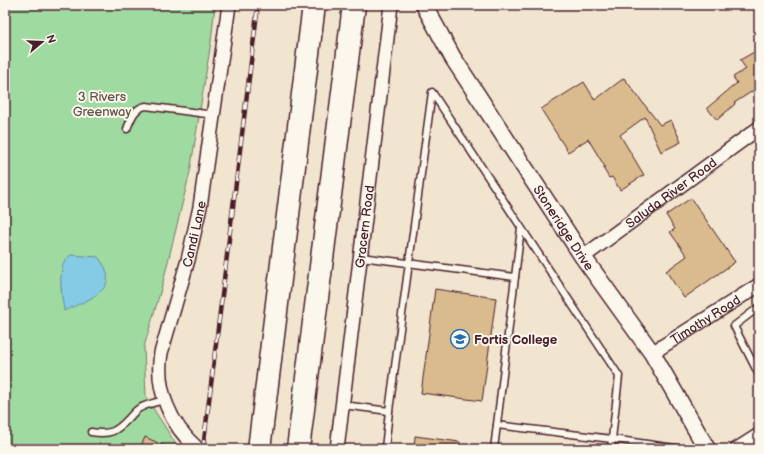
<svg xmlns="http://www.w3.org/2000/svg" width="764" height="454" font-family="'Balsamiq Sans',sans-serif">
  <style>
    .green { fill: #9fdaa0; stroke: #747c66 }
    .water { fill: #84cce5; stroke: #6d879b }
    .building { fill: #dabb8d; stroke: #4a1f2b }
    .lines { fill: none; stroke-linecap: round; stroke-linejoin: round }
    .service-casing { stroke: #4a1f2b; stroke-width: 9 }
    .minor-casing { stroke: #4a1f2b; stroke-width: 16 }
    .tertiary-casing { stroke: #4a1f2b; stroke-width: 19 }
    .motorway-casing { stroke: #4a1f2b; stroke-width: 25 }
    .service { stroke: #fbf7ec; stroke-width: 6 }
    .minor { stroke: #fbf7ec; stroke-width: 13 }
    .tertiary { stroke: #fbf7ec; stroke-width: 16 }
    .motorway { stroke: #fbf7ec; stroke-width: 22 }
    .rail-casing { stroke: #4a1f2b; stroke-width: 4.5 }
    .rail { stroke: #fbf7ec; stroke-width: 3; stroke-dasharray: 9; stroke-linecap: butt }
    .labels { text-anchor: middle; stroke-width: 4; stroke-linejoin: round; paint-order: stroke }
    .park-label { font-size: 13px; fill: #64574e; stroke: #fbf7ec }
    .street-label { font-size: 13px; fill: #4a1f2b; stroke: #fbf7ec }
    .poi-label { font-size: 13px; font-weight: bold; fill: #4a1f2b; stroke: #fbf7ec; text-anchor: start }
  </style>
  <rect width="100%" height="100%" fill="#f1e5d0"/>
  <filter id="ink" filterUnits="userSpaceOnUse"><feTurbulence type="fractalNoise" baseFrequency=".025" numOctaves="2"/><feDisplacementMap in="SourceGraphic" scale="8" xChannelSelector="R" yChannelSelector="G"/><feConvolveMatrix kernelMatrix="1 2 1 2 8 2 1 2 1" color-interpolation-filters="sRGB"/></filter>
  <g filter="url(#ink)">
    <path class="green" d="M5 5H215L211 42 190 172 162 286 144 347 146 397 179 449H5Z"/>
    <path class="water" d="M71 255 98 257C125 290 88 299 64 311 62 296 58 276 64 262 66 259 69 257 71 255Z"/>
    <g class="building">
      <path d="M754 52 759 61V87L734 103 735 104 717 120 707 108 737 83 733 77 746 69 740 60Z"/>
      <path d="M624 78 660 125 671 120 681 142 661 152 645 117 620 135 644 175 620 190 612 177 609 178 603 168 605 167 588 139 568 152 541 109 584 82 595 100Z"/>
      <path d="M691 198 735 262 684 298 666 271 687 256 670 232 675 229 666 215Z"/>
      <path d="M435 289 496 298 482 401 421 393Z"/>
      <path d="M415 436 460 442 459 449H414Z"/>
      <path d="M145 437 171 449H140Z"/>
    </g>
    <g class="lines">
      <defs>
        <g id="service">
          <path d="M127 129C131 119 134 108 146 106L214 115"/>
          <path d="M361 257 515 277"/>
          <path d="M759 307 734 326 759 375"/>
          <path d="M343 405 389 411 432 92 619 376 612 439 682 449"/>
          <path d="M497 425 612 439 611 449"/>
          <path d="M91 432C110 435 116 432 129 418 132 415 135 411 138 409 146 404 156 402 165 400"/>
          <path d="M385 449 389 411"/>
          <path d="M494 449 521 228"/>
        </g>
        <g id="minor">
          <path id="s1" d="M583 257 759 128"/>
          <path id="s2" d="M652 353 759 285"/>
          <path id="s3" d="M198 449C170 425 155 389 161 353L188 260 200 207 229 5"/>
          <path id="s4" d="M337 449 391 5"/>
          <path d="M737 449 759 435"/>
        </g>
        <g id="tertiary">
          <path id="s5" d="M424 5 453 58 583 257 652 353 707 449"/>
        </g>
        <g id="motorway">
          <path d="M259 449 314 5"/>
          <path d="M298 449 354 5"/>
        </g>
      </defs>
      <use href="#service" class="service-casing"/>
      <use href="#minor" class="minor-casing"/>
      <use href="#tertiary" class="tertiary-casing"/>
      <use href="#motorway" class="motorway-casing"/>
      <use href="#service" class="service"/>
      <use href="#minor" class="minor"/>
      <use href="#tertiary" class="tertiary"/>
      <use href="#motorway" class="motorway"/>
      <defs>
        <path id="rail" d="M203 449 258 5"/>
      </defs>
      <use href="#rail" class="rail-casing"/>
      <use href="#rail" class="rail"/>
    </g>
  </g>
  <defs>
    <symbol id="university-ring" viewBox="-11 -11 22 22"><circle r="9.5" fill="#fbf7ec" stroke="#1f6fb2" stroke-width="1.5"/><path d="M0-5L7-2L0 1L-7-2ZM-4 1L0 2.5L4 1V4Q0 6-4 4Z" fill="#1f6fb2"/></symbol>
  </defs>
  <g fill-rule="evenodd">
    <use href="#university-ring" x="449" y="328" width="22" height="22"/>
  </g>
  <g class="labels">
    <g class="park-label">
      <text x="102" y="101">3 Rivers<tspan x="102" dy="15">Greenway</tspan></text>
    </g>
    <g class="street-label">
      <text dy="5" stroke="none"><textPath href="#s1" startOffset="109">Saluda River Road</textPath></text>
      <text dy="5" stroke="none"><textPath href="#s4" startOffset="224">Gracern Road</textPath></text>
      <text dy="5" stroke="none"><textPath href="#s5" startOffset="263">Stoneridge Drive</textPath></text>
      <text dy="5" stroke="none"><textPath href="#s3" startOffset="231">Candi Lane</textPath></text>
      <text dy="5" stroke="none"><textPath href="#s2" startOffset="63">Timothy Road</textPath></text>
    </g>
    <g class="poi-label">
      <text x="474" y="344">Fortis College</text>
    </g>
  </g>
  <rect width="764" height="454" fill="none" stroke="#fbf7ec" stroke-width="20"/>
  <rect x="10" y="10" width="744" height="434" fill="none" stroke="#4a1f2b" stroke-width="1.5" filter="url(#ink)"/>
  <g transform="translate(42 42) rotate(71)" stroke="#fbf7ec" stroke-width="3" paint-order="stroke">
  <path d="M0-3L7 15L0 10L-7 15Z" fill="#4a1f2b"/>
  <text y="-6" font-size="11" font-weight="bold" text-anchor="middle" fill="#4a1f2b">N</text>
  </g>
</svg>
